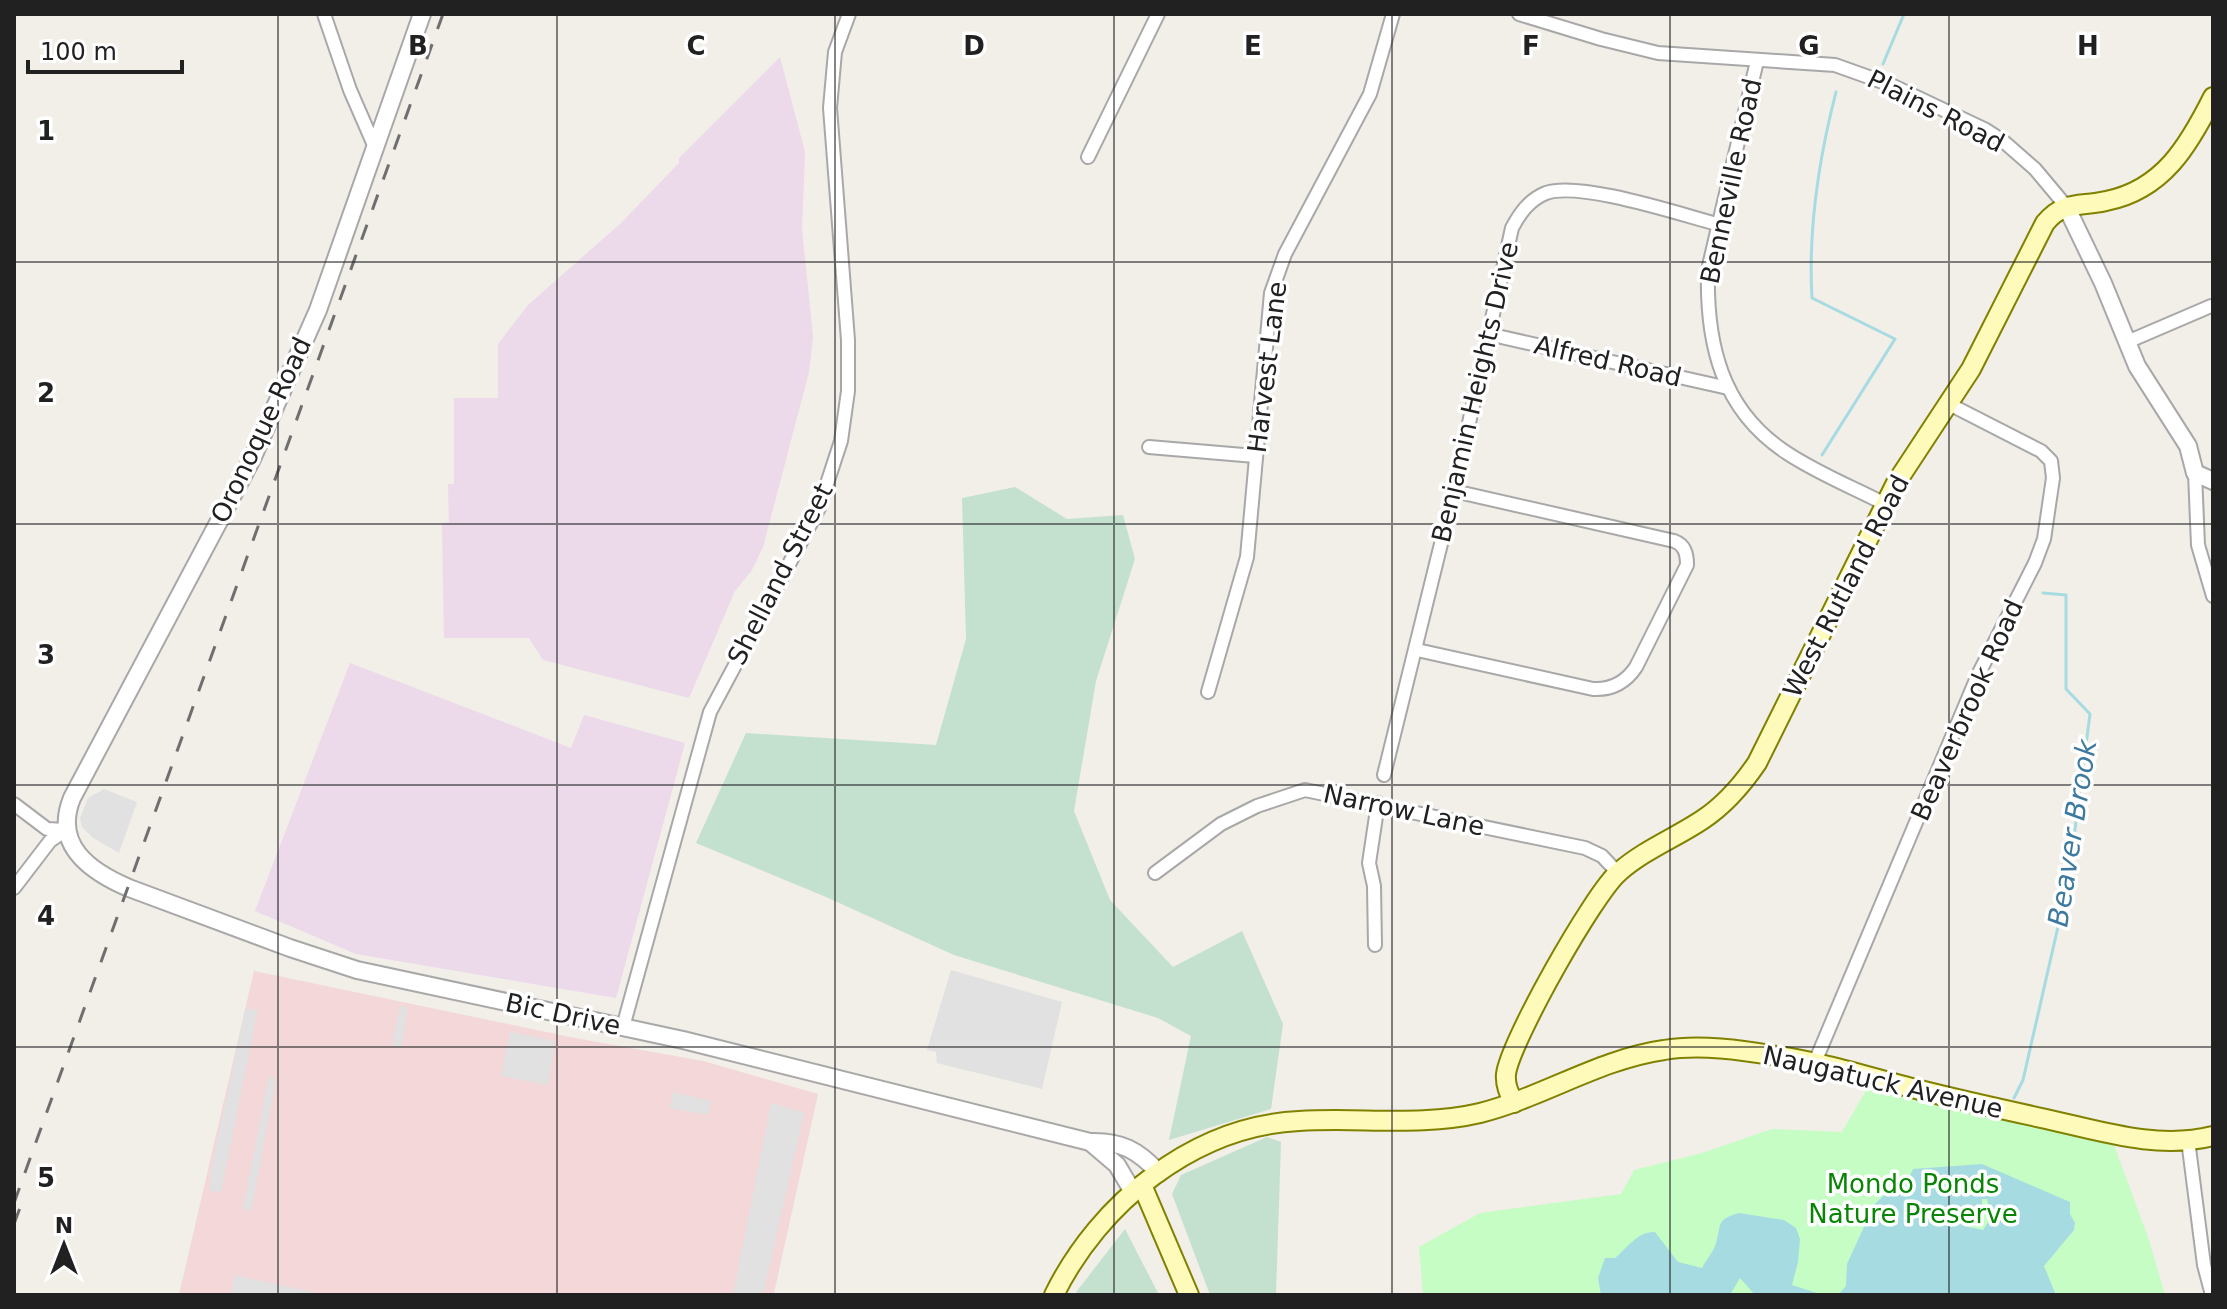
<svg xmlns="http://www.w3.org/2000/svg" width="2227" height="1309" font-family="'DejaVu Sans',sans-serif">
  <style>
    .commercial { fill: #f3d7d9 }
    .industrial { fill: #ecd9ea }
    .wetland { fill: #c4e1d0 }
    .park { fill: #c5fdc4 }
    .parking { fill: #e1e1e1 }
    .water { fill: #a6dbe2; fill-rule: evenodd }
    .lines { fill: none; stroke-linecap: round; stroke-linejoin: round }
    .stream { stroke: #a6dbe2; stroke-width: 3 }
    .minor-casing { stroke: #a8a8a8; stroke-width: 16 }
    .tertiary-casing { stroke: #a8a8a8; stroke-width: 20 }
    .secondary-casing { stroke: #818100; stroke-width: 22 }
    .minor { stroke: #fff; stroke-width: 12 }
    .tertiary { stroke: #fff; stroke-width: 16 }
    .secondary { stroke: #fefaba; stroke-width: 18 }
    .rail { stroke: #6f6f6f; stroke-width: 3; stroke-dasharray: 16 16; stroke-linecap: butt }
    .grid { fill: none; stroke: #212121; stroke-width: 2; stroke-opacity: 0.55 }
    .labels { text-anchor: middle; stroke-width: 7; stroke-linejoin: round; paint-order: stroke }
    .street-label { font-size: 26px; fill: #212121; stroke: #fff }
    .park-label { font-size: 26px; fill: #088505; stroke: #fff }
    .water-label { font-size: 28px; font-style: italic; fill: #3e7aa0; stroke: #fff }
    .grid-label { font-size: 26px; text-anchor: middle; font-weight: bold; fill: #212121; stroke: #fff; stroke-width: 7; stroke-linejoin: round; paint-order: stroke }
  </style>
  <rect width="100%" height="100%" fill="#f2eee8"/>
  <path class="commercial" d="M254 971 575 1038 703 1061 818 1094 774 1293 776 1295H179Z"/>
  <g class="industrial">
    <path d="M780 57 805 152 802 229 813 337 809 372 763 547 752 570 735 591 689 698 543 660 529 638H444L442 523 449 522 448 484H454V398H498V344L528 305 620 224 679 163V158Z"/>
    <path d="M350 663 571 748 584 715 685 743 616 998 356 954 255 911Z"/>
  </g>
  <g class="wetland">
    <path d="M1015 487 1067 519 1123 515 1135 559 1096 681 1074 811 1110 900 1173 967 1242 931 1283 1024 1271 1109 1169 1140 1191 1036 1158 1018 954 955 826 897 696 843 746 733 936 745 966 639 962 498Z"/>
    <path d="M1267 1137 1281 1142 1276 1295H1210L1172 1194 1181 1175Z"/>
    <path d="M1125 1229 1159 1295H1075L1077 1291Z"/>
  </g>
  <path class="park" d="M1868 1087 1941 1106 2114 1145 2149 1240 2165 1295H1423L1419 1247 1480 1213 1621 1194 1634 1170 1702 1153 1772 1129 1842 1132Z"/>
  <g class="parking">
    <path d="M104 789 137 802 119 853 93 838 82 827 80 818 88 798Z"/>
    <path d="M951 970 1062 1002 1042 1089 937 1063 936 1052 927 1050Z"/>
    <path d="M400 1006 408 1008 401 1048 392 1045Z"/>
    <path d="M245 1009H258L221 1192 210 1191V1175Z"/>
    <path d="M510 1032 555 1041 548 1085 501 1076Z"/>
    <path d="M269 1076 276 1080 251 1212 243 1208Z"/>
    <path d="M673 1092 711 1101 708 1115 670 1108Z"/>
    <path d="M771 1103 804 1113 763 1295H733Z"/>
    <path d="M235 1275 252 1279 326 1295H231Z"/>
  </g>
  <g class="water">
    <path d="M1982 1164 2070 1202V1214L2075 1223 2074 1230 2044 1266 2056 1295H1838L1846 1286 1847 1264 1874 1205 1887 1192 1904 1188 1913 1169ZM1982 1199H1987L1991 1218 1983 1230 1964 1226 1967 1220 1977 1222 1982 1215Z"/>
    <path d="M1739 1213 1784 1220 1796 1228 1800 1239 1798 1262 1792 1285 1823 1295H1755L1740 1278 1730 1295H1601L1598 1278 1605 1258H1615C1627 1248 1638 1231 1655 1232L1678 1262 1702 1268C1706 1260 1714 1251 1716 1243 1722 1224 1715 1220 1739 1213Z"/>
  </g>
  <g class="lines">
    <g class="stream">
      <path d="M1883 64 1904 14"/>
      <path d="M1822 455 1895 339 1812 298C1808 230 1819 158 1836 92"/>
      <path d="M2014 1098 2023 1080 2068 883 2090 714 2066 689V595L2043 593"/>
    </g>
    <defs>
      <g id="minor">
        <path d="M324 14 350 90 374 145"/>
        <path d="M1519 14 1601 39 1658 53 1835 65 1891 85 1986 130 2003 141 2035 169 2066 206"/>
        <path d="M1757 61 1708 270C1706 343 1721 410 1787 453 1817 473 1852 487 1885 504"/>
        <path d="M1088 157 1158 14"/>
        <path d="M1488 334 1728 388"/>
        <path d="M2127 342 2211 306"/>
        <path d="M1149 447 1255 456"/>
        <path d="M2195 473 2198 545 2213 596"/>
        <path d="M1417 650 1593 689C1612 690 1626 682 1636 667L1687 565C1687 554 1685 545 1674 541L1454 491"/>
        <path d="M1208 692 1247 557 1271 293 1285 254 1370 94 1393 14"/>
        <path d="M1384 775 1454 491 1512 228C1520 213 1529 200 1546 193 1580 181 1679 214 1717 224"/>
        <path d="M14 804 47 829 66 830"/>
        <path d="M1155 873 1221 824 1257 806 1305 790 1585 848 1602 856 1618 873"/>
        <path d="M14 888 50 841 66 830"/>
        <path d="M1375 945 1374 886 1369 863 1378 803"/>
        <path d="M623 1027 710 712 819 508 841 441 848 391V340L830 108 835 52 849 14"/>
        <path d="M1815 1062 1978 675 2035 563 2044 539 2053 478 2051 461 2041 451 1949 404"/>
        <path d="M2188 1140 2204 1265 2212 1295"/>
      </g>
      <g id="tertiary">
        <path d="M422 14 318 310 252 459 72 798C53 845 89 871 129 888L290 948 357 970 683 1040 1090 1142C1121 1141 1138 1150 1159 1173"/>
        <path d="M2066 206 2103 283 2137 366 2188 446 2195 473 2213 481"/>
        <path d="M1090 1142 1117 1165 1133 1192"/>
      </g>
      <g id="secondary">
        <path d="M1514 1103C1509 1093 1505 1085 1506 1074 1510 1042 1594 893 1619 872 1644 850 1675 838 1702 820 1725 805 1742 785 1757 763L1896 483 1971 369 2045 223C2064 200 2080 207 2106 201 2163 190 2189 145 2213 97"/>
        <path d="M1142 1185 1189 1295"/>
        <path d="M1054 1295C1099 1203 1194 1126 1299 1121 1359 1117 1421 1127 1480 1113 1543 1097 1600 1059 1664 1050 1700 1044 1741 1050 1777 1056 1827 1063 1875 1079 1924 1091 1964 1101 2005 1110 2046 1119 2101 1131 2157 1150 2213 1136"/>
      </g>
    </defs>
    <use href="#minor" class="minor-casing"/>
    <use href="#tertiary" class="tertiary-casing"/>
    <use href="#secondary" class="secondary-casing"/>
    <use href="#minor" class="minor"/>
    <use href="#tertiary" class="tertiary"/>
    <use href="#secondary" class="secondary"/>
    <g class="rail">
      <path d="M14 1203 443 14"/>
      <path d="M14 1224 25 1194"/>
    </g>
  </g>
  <path class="grid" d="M278 14V1295M557 14V1295M835 14V1295M1114 14V1295M1392 14V1295M1670 14V1295M1949 14V1295M14 262H2213M14 524H2213M14 785H2213M14 1047H2213"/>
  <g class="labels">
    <g class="street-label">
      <text transform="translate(1936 111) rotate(27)" y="9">Plains Road</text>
      <text transform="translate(1731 181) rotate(-78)" y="9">Benneville Road</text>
      <text transform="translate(1608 361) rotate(13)" y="9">Alfred Road</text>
      <text transform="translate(1267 367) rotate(-83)" y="9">Harvest Lane</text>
      <text transform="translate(1475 392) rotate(-77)" y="9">Benjamin Heights Drive</text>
      <text transform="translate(261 430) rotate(-65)" y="9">Oronoque Road</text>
      <text transform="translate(780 574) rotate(-63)" y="9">Shelland Street</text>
      <text transform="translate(1846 586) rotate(-63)" y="9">West Rutland Road</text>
      <text transform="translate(1967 710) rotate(-66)" y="9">Beaverbrook Road</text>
      <text transform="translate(1404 810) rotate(12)" y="9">Narrow Lane</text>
      <text transform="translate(563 1014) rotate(12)" y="9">Bic Drive</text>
      <text transform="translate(1883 1082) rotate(13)" y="9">Naugatuck Avenue</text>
    </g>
    <g class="park-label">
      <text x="1913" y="1193">Mondo Ponds<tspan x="1913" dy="30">Nature Preserve</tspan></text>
    </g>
    <g class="water-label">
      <text transform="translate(2072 833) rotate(-81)" y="10">Beaver Brook</text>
    </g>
  </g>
  <g class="grid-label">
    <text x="418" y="55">B</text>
    <text x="696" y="55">C</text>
    <text x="974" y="55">D</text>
    <text x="1253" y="55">E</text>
    <text x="1531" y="55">F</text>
    <text x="1809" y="55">G</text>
    <text x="2088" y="55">H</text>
    <text x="46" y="140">1</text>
    <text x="46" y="402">2</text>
    <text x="46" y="664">3</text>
    <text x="46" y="925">4</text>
    <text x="46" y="1187">5</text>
  </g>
  <rect width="2227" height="1309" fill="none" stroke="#212121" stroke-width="32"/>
  <g transform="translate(64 1245)" stroke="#ffffff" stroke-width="6" paint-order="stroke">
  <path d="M0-6L14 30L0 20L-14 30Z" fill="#212121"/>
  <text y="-12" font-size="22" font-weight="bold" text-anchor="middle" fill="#212121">N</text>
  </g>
  <path d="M28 60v12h154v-12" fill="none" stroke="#212121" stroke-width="4"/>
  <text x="40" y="60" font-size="24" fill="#212121" stroke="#ffffff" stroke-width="6" paint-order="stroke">100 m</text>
</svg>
